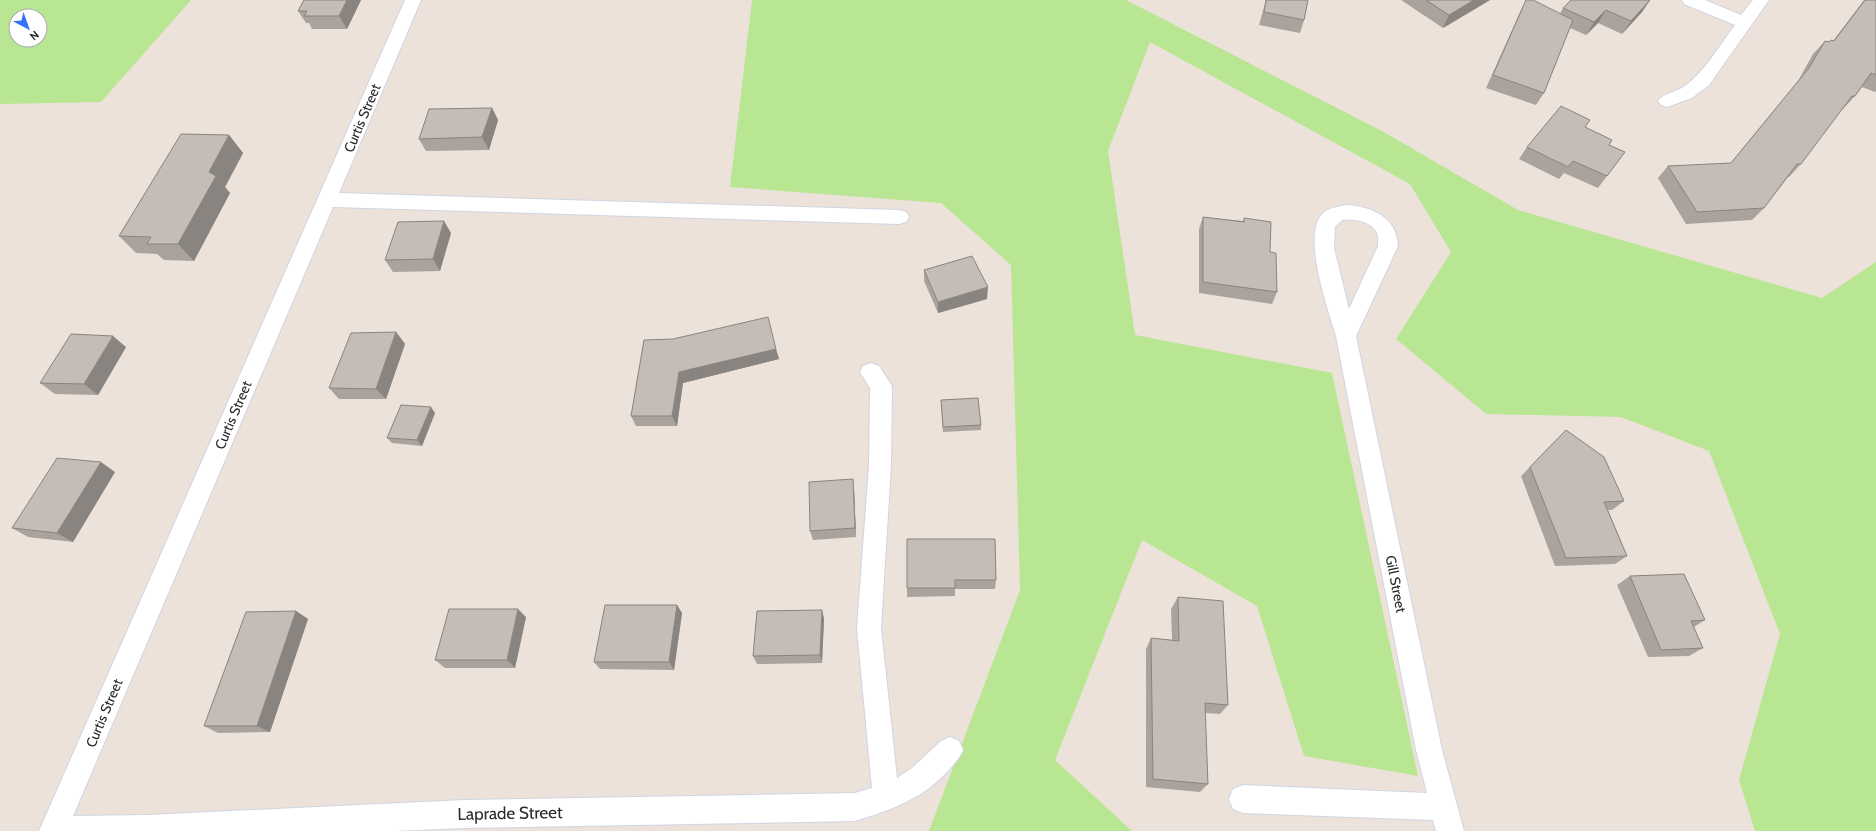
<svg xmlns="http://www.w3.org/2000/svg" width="1876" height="831" font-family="Cabin,sans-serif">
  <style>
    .green { fill: #b9e693; fill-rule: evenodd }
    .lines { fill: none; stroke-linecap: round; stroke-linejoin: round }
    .minor-casing { stroke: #cfd5e3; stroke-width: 2 }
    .minor { fill: #fff; fill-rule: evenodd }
    .wall { fill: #a9a29d }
    .shaded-wall { fill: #89847f }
    .building { fill: #c4bcb6; stroke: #89847f }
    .labels { text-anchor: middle; stroke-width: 3.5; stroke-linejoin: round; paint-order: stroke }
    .street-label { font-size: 14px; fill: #292929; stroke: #fff }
    .near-street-label { font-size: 17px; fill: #292929; stroke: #fff }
  </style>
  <rect width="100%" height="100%" fill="#ece2da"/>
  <g class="green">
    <path d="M0 0H191L101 102 0 104ZM16 16H40V40H16Z"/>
    <path d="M752 0H1126L1382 131 1518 210 1822 298 1876 262V831H1755L1739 780 1780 634 1709 451 1621 417 1486 414 1396 339 1451 252 1410 184 1150 42 1108 151 1135 335 1332 373 1418 776 1304 756 1257 606 1142 540 1055 760 1132 831H929L1020 590 1011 265 941 203 730 187Z"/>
  </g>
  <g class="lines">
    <defs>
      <g id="minor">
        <path d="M405 0H421L339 193 899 210 906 212 909 217 906 222 899 224 333 207 73 816 148 815 464 800 855 793 872 788 857 628 869 466 870 388 860 372 863 366 871 363 879 366 892 386 891 466 881 628 897 778 912 768 941 741 950 737 959 741 963 750C959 760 952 766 945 774 918 801 890 810 855 821L464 828 395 831H39Z"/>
        <path d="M1682 0H1705L1741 15 1753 0H1769L1709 85 1692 98 1667 107 1661 105 1658 101C1663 93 1677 92 1685 86 1706 70 1719 46 1735 25L1684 4Z"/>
        <path d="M1345 205C1371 206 1397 217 1398 246L1356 336 1442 750 1464 831H1436L1433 820 1243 813 1233 809 1229 799 1233 789 1243 785 1427 793 1416 750 1336 336C1328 309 1302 237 1322 214 1328 208 1337 207 1345 205ZM1342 220C1353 218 1371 221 1377 233 1379 237 1378 242 1378 246L1349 309 1334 248 1335 227Z"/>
      </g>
    </defs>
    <use href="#minor" class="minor-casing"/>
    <use href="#minor" class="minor"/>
  </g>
  <g class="wall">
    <path d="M304 0H361L347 29H312L309 23H306L298 11Z"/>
    <path d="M1266 0H1308L1304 20 1300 33 1259 25Z"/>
    <path d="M1401 0H1490L1443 28Z"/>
    <path d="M1526 0H1533L1560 14 1563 8 1650 0 1642 12 1622 34 1598 23 1586 35 1570 28 1544 93 1536 105 1486 88 1521 10Z"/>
    <path d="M1864 0H1876V91L1875 92 1862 87 1855 96 1843 109H1842L1801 164 1789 177H1788L1764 208 1752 220 1686 224 1658 178 1668 166 1730 164 1798 81 1813 54 1825 41 1828 42 1833 41Z"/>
    <path d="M492 108 498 120 489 150 426 151 419 139Z"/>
    <path d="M1590 120 1585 127 1609 145 1625 152 1598 188 1564 173 1559 179 1519 159 1527 147Z"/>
    <path d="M229 135 243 153 225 187 230 193 194 261 164 260 157 254 136 253 119 236Z"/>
    <path d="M1203 217 1243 221 1244 218 1270 252 1277 292 1272 304 1199 293V229Z"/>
    <path d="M451 233 440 271 393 272 385 260Z"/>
    <path d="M924 270 987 299 938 313 924 281Z"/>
    <path d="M396 332 405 344 386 399H339L329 388Z"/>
    <path d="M644 340 776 349 779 359 683 383 677 426H636L631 416Z"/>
    <path d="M126 347 98 395 55 394 40 383Z"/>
    <path d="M941 400 981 425V430L943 432Z"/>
    <path d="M435 413 422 446 392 443 387 438Z"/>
    <path d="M1566 430 1624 501 1612 510H1608L1627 556 1615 564 1555 566 1521 476Z"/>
    <path d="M115 472 73 542 28 537 12 528Z"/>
    <path d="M854 489 856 537 813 540 810 531Z"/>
    <path d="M995 539 996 580 995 589H955V596L907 597V588Z"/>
    <path d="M1630 576 1705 620 1694 627 1703 648 1689 656 1648 657 1617 585Z"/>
    <path d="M1178 597 1228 705 1220 714 1205 713 1208 784 1200 792 1146 787V649L1151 638 1172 640 1171 609Z"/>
    <path d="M677 605 682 613 674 670 600 669 594 662Z"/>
    <path d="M822 610 824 619 822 663 757 664 753 656Z"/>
    <path d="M296 611 308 619 270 732 218 733 204 726Z"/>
    <path d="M526 617 515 668H445L435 660Z"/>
  </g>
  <g class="shaded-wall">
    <path d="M347 0H361L347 29 339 16Z"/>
    <path d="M1474 0H1490L1443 28 1449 15Z"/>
    <path d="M1650 0 1642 12 1622 34 1631 21Z"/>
    <path d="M1606 10 1598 23 1586 35 1594 22Z"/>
    <path d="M492 108 498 120 489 150 482 137Z"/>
    <path d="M229 135 243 153 225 187 230 193 194 261 178 244 209 172Z"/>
    <path d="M444 221 451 233 440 271 433 259Z"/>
    <path d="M988 287 987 299 938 313V302Z"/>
    <path d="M396 332 405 344 386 399 376 389Z"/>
    <path d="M113 336 126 347 98 395 84 384Z"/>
    <path d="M776 349 779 359 683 383 677 426 672 416 679 372Z"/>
    <path d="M431 407 435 413 422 446 417 440Z"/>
    <path d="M101 462 115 472 73 542 57 533Z"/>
    <path d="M853 479 854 489 856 537 855 528Z"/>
    <path d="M677 605 682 613 674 670 669 662Z"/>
    <path d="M518 609 526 617 515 668 507 660Z"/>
    <path d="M822 610 824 619 822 663 820 655Z"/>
    <path d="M296 611 308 619 270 732 257 726Z"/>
  </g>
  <g class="building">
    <path d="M304 0H347L339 16H304L307 11H298Z"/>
    <path d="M1266 0H1308L1304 20 1264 12Z"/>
    <path d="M1426 0H1474L1449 15Z"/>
    <path d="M1526 0H1533L1573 20 1544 93 1493 75Z"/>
    <path d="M1571 0H1650L1631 21 1606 10 1594 22 1563 8Z"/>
    <path d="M1865 0H1876V75L1871 73 1855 96H1852L1801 164H1797L1764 208 1697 212 1668 166 1731 163 1809 68 1825 41 1829 42 1831 40 1834 41Z"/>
    <path d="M1561 106 1590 120 1585 127 1612 140 1609 145 1625 152 1607 176 1573 161 1568 167 1527 147Z"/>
    <path d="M492 108 482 137 419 139 429 109Z"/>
    <path d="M181 134 229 135 209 172 216 176 178 244H147L151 237 119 236Z"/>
    <path d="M1203 217 1244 222V218L1271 222 1270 252 1276 253 1277 292 1203 282Z"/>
    <path d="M444 221 433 259 385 260 398 222Z"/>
    <path d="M972 256 988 287 938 302 924 270Z"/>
    <path d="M768 317 776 349 679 372 672 416H631L644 340 673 339Z"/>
    <path d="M396 332 376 389 329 388 351 333Z"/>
    <path d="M71 334 113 336 84 384 40 383Z"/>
    <path d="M978 398 981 425 943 427 941 400Z"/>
    <path d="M401 405 431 407 417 440 387 438Z"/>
    <path d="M1566 430 1604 457 1624 501 1604 502 1627 556 1566 558 1530 467Z"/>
    <path d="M57 458 101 462 57 533 12 528Z"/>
    <path d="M853 479 855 528 810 531 809 482Z"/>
    <path d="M907 539H995L996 580H955V588H907Z"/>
    <path d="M1684 574 1705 620 1691 621 1703 648 1661 650 1630 576Z"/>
    <path d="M1178 597 1223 601 1228 705 1205 703 1208 784 1153 779 1151 638 1179 641Z"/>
    <path d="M605 605H677L669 662H594Z"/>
    <path d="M449 609H518L507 660H435Z"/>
    <path d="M822 610 820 655 753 656 757 611Z"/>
    <path d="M296 611 257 726H204L246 612Z"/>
  </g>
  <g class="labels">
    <g class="street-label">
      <text transform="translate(362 118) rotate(-67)" y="5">Curtis Street</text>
      <text transform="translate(233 415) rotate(-67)" y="5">Curtis Street</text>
      <text transform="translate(1396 584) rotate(79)" y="5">Gill Street</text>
      <text transform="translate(104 713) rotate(-67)" y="5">Curtis Street</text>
    </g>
    <g class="near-street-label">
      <text transform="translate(510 813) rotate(-1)" y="6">Laprade Street</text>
    </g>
  </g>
  <g transform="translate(28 28) rotate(139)"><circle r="19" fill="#ffffff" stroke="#a9a9a9"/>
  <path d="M0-3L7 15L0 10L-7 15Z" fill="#3372ff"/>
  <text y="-6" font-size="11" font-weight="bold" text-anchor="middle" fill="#292929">N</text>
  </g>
</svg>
